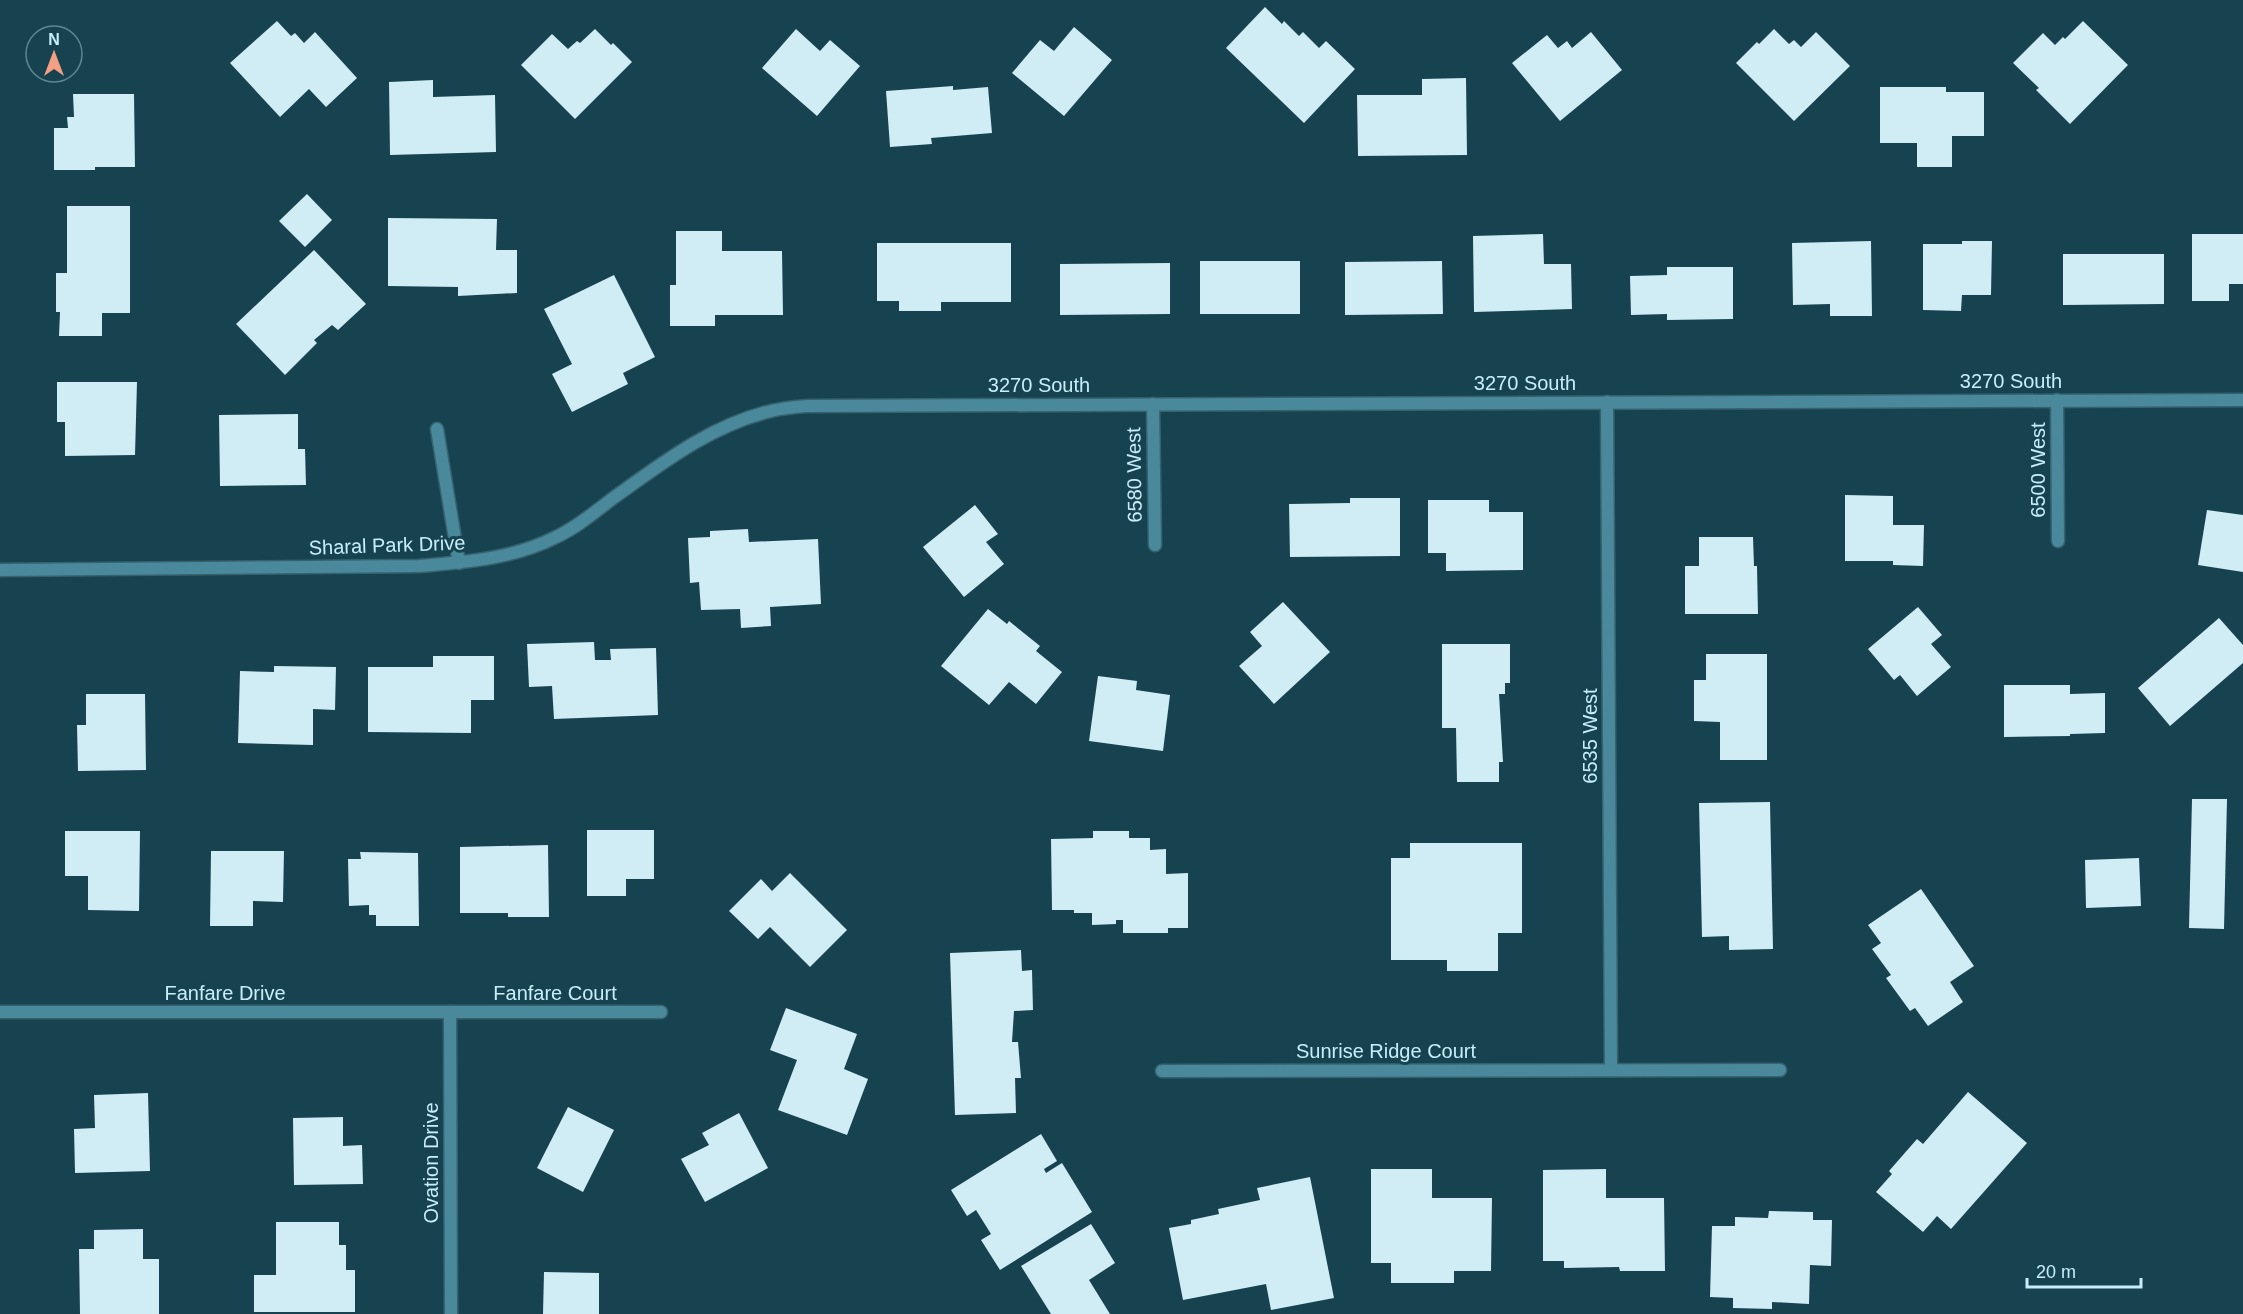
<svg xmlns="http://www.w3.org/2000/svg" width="2243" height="1314" font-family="Arial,sans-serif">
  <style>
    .building { fill: #d0ecf5 }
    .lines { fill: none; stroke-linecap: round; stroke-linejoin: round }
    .minor-casing { stroke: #36626e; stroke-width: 15 }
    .minor { stroke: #4a889b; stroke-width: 12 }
    .labels { text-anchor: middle; stroke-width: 6; stroke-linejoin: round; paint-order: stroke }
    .street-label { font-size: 20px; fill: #c7edfa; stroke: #16434f }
  </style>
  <rect width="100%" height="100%" fill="#16434f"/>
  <g class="building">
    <path d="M1265 7 1282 24 1284 21 1299 36 1303 32 1319 48 1326 41 1355 69 1304 123 1226 48Z"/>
    <path d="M277 21 291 36 295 33 304 43 315 32 357 78 326 107 309 89 280 117 230 63Z"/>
    <path d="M2083 21 2128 65 2070 124 2036 90 2039 88 2013 63 2043 33 2055 45 2063 37 2065 39Z"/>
    <path d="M1074 27 1112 60 1064 116 1012 73 1040 40 1054 51Z"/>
    <path d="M595 29 611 45 613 43 632 62 575 119 521 65 552 34 568 49 577 41 580 43Z"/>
    <path d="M796 29 820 51 830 40 860 66 817 116 762 68Z"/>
    <path d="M1774 29 1789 44 1794 40 1801 47 1816 32 1850 66 1794 121 1736 63 1757 42 1759 44Z"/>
    <path d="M1591 32 1622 70 1560 121 1512 63 1547 35 1558 48 1567 41 1572 48Z"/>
    <path d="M1466 78 1467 155 1358 156 1357 95H1422V79Z"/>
    <path d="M433 80V97L495 95 496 152 390 155 389 82Z"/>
    <path d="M953 86V90L988 87 992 133 931 138 932 144 890 147 886 91Z"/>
    <path d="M1880 87H1946V92H1984V136H1952V167H1917V143H1880Z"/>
    <path d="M73 94H134L135 167H95V170H54V128H68L67 117H74Z"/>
    <path d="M307 194 332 220 305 247 279 221Z"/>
    <path d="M67 206H130V313H102V336H59L60 312H56V273H67Z"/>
    <path d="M388 218 497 219 496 250H517V293L458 296V287L388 286Z"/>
    <path d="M676 231H722V251H782L783 315H715V326H670V285H676Z"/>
    <path d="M1543 234 1544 264H1571L1572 309 1474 312 1473 236Z"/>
    <path d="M2192 234H2243V284H2229V301H2192Z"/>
    <path d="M1871 241 1872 316H1830V304L1793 305 1792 243Z"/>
    <path d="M1962 241H1992L1991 295H1962L1961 311 1923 310V244H1962Z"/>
    <path d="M877 243H1011V302H941V311H899V301H877Z"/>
    <path d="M314 250 366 304 338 330 332 325 314 340 317 343 285 375 236 324Z"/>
    <path d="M2063 254H2164V304L2063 305Z"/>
    <rect x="1200" y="261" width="100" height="53"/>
    <path d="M1442 261 1443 314 1345 315V262Z"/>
    <path d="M1170 263V314L1060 315V264Z"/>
    <path d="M1667 267H1733V319L1667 320V314L1631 315 1630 276 1667 275Z"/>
    <path d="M614 275 655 357 623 373 628 384 572 412 552 374 572 364 544 309Z"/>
    <path d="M57 382H137L135 455 65 456V422H57Z"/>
    <path d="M298 414V449H305L306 485 220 486 219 415Z"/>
    <path d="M1845 495 1893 496V525H1924L1923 566 1893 565V561H1845Z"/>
    <path d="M1350 498H1400V556L1290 557 1289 504 1350 503Z"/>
    <path d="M1428 500H1489V512H1523V570L1446 571V553H1428Z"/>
    <path d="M975 505 998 534 986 542 1004 564 964 597 923 547Z"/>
    <path d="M2207 510 2243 515V572L2198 565Z"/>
    <path d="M748 529 749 542 818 539 821 604 770 607 771 626 741 628 740 609 701 610 699 582 690 583 688 538 710 537V531Z"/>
    <path d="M1699 537H1753L1754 566H1757L1758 614H1685V566H1699Z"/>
    <path d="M1283 602 1330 652 1274 704 1239 666 1262 646 1250 632Z"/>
    <path d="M1918 607 1942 635 1931 644 1951 667 1917 696 1900 675 1894 680 1868 649Z"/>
    <path d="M988 609 1007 624 1009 621 1040 646 1036 651 1062 672 1036 704 1009 682 989 705 941 666Z"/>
    <path d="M2219 618 2243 645V663L2170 726 2138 688Z"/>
    <path d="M594 642 595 660H611L610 649 656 648 658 715 554 719 552 686 529 687 527 644Z"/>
    <path d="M1442 644H1510V683H1505V694H1499L1503 762H1499V782H1457L1456 728H1442Z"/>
    <path d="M1706 654H1767V760H1720V722L1694 721V680H1706Z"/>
    <path d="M433 656H494V700H471V733L368 732V667H433Z"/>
    <path d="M274 666 336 667 335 710 313 709V745L238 743 240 671 274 672Z"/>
    <path d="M1098 676 1137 681 1136 690 1170 695 1163 751 1089 741Z"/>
    <path d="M2004 685H2070V694L2105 693V733L2070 734V736L2004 737Z"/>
    <path d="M86 694H145L146 770 78 771 77 725H86Z"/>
    <path d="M2192 799H2227L2224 929 2189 928Z"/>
    <path d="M1770 802 1773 949 1729 950V936L1702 937 1699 803Z"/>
    <path d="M587 830H654V879H626V896H587Z"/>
    <path d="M65 831H140L139 911 88 910V876H65Z"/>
    <path d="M1093 831H1129V838H1150V850L1166 849V874L1188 873V928H1168V933H1123V920H1116V924L1092 925V913H1074V910H1052L1051 839 1093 838Z"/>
    <path d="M1410 843H1522V933H1498V971H1447V960H1391V858H1410Z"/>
    <path d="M548 845 549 917H508V913H460V847Z"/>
    <path d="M211 851H284L283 902 253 901V926H210Z"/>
    <path d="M360 852 418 853 419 926H376V915H369V905L349 906 348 859H361Z"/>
    <path d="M2139 858 2141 906 2086 908 2085 860Z"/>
    <path d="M790 873 847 930 810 967 770 927 758 939 729 911 761 879 772 891Z"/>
    <path d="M1921 889 1974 966 1950 982 1963 1002 1928 1026 1915 1008 1910 1011 1886 978 1891 975 1872 949 1881 943 1868 925Z"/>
    <path d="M1021 950 1022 971 1032 970 1033 1010 1014 1011 1012 1042H1018L1021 1078H1015L1016 1113 955 1115 950 953Z"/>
    <path d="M786 1008 857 1034 844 1069 868 1079 847 1135 778 1110 797 1060 770 1050Z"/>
    <path d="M1968 1092 2027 1143 1951 1229 1937 1216 1923 1232 1876 1192 1892 1174 1889 1171 1917 1139 1923 1144Z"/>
    <path d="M148 1093 150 1171 75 1173 74 1129 95 1128 94 1095Z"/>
    <path d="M568 1107 614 1130 583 1192 537 1168Z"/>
    <path d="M739 1113 768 1168 705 1202 681 1159 709 1145 702 1133Z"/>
    <path d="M343 1117V1146L362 1145 363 1184 294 1185 293 1118Z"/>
    <path d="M1041 1134 1057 1161 1044 1169 1046 1173 1062 1163 1092 1212 1000 1270 981 1240 991 1234 976 1210 967 1216 951 1190Z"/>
    <path d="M1371 1169H1432V1198H1492L1491 1271H1454V1283H1391V1263H1371Z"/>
    <path d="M1606 1169V1198H1664L1665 1271H1620L1619 1267 1564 1268V1261H1543V1170Z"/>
    <path d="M1310 1177 1334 1298 1271 1310 1266 1284 1183 1300 1169 1228 1191 1224V1220L1219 1214 1218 1209 1260 1200 1257 1188Z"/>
    <path d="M1769 1211 1813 1212V1220H1832L1831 1266 1810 1265 1809 1304 1772 1302V1309L1733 1308V1298L1710 1297 1712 1226H1735V1217L1768 1218Z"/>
    <path d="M276 1222H339V1245H346V1270H355V1312H254V1275H276Z"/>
    <path d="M1091 1224 1115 1263 1089 1280 1110 1314H1051L1021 1266Z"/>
    <path d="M143 1229V1259H159V1314H80L79 1249H94V1230Z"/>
    <path d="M544 1272 599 1273V1314H543Z"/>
  </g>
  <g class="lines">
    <defs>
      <g id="minor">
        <path d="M2057 400 2058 541"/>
        <path d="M1607 402 1611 1070"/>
        <path d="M1153 404 1155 545"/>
        <path d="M437 429 459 563"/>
        <path d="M0 570 419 566C466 562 513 559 556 537 578 527 597 510 616 496 665 461 712 425 771 411 782 408 795 407 807 406L2243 400"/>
        <path d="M0 1012H661"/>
        <path d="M450 1012 451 1314"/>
        <path d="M1162 1071 1780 1070"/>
      </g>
    </defs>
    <use href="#minor" class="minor-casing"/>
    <use href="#minor" class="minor"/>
  </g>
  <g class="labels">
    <g class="street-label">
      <text x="2011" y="388">3270 South</text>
      <text x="1525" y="390">3270 South</text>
      <text x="1039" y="392">3270 South</text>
      <text transform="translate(2038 470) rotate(-90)" y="7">6500 West</text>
      <text transform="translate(1134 475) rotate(-91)" y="7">6580 West</text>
      <text transform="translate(387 545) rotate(-2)" y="7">Sharal Park Drive</text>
      <text transform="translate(1590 736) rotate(-90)" y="7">6535 West</text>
      <text x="225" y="1000">Fanfare Drive</text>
      <text x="555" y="1000">Fanfare Court</text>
      <text x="1386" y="1058">Sunrise Ridge Court</text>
      <text transform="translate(431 1163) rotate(-90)" y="7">Ovation Drive</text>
    </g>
  </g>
  <g transform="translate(54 54)"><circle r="28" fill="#16434f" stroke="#5d8793" stroke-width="1.5"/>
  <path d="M0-4.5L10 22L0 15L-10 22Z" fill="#f39f83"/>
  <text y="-9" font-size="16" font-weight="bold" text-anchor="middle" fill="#c7edfa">N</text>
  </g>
  <path d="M2027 1278v9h114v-9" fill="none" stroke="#c7edfa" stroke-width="3"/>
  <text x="2036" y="1278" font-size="18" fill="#c7edfa" stroke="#16434f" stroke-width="4.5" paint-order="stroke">20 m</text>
</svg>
